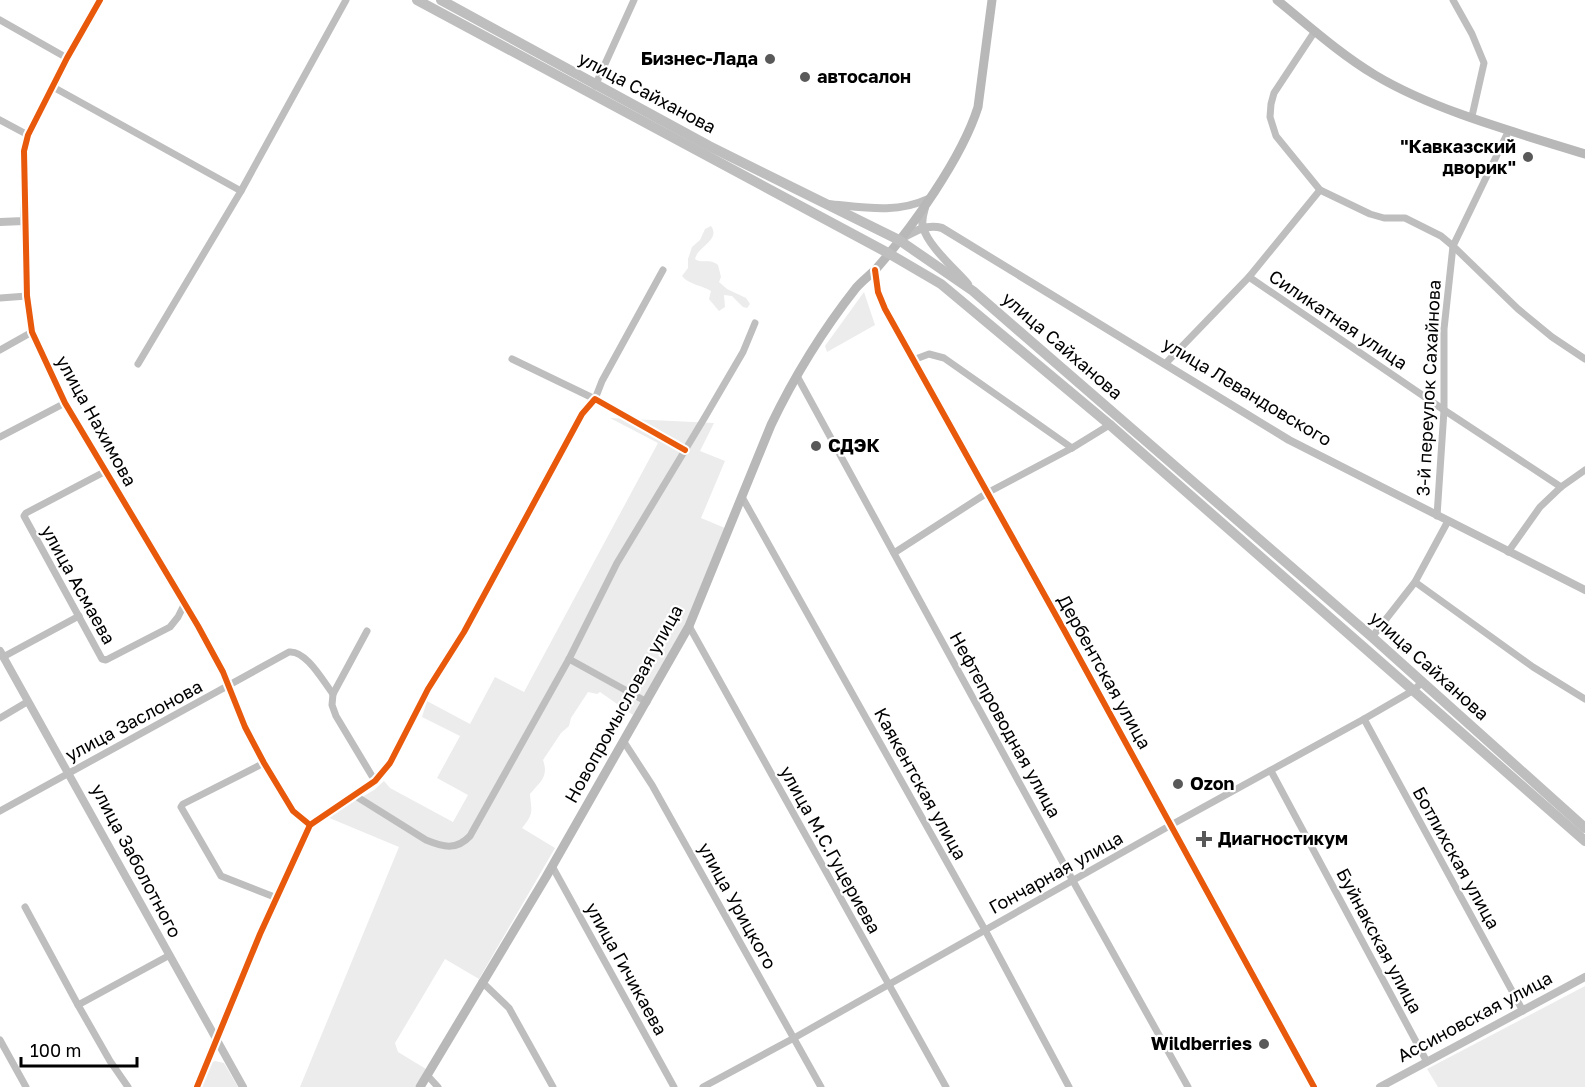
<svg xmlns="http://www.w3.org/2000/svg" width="1585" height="1087" font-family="'Golos Text',sans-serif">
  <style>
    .green { fill: #ececec }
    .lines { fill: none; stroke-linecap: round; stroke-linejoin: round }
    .minor { stroke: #bebebe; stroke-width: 7 }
    .tertiary { stroke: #bebebe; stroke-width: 8 }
    .secondary { stroke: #b8b8b8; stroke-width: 9 }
    .primary { stroke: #bebebe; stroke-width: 10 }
    .cycleway-casing { stroke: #fff; stroke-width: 10 }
    .cycleway { stroke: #e8590c; stroke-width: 6 }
    .poi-dot { fill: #595959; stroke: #fff; stroke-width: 2 }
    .labels { text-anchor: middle; stroke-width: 4.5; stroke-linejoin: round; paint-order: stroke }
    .poi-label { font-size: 18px; font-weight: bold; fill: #000; stroke: #fff; text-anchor: start }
    .street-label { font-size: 18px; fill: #000; stroke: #fff }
  </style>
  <rect width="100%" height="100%" fill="#fff"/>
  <g class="green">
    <path d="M711 226C721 240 698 246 695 259 701 264 710 258 718 265L721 277 719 282 727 289 746 298 750 304 747 308 743 307 732 296 724 295 725 307 719 311 709 299 711 291C702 285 689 285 682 276L688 268V259L692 247 700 240 705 229Z"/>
    <path d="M864 292 875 325 827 352 825 346Z"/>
    <path d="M610 418 714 423 700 451 725 461 701 518 725 528 684 626 633 715 600 692 597 694 588 692 571 718 569 726 561 733 543 760C549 777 540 782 530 794 531 810 535 813 522 828L555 848 479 979 445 959 395 1043 398 1052 426 1069 415 1087H300L399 847 327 817 374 790 384 781 390 788 453 822 468 795 437 778 460 736 422 717 427 701 470 724 495 677 524 692 658 443Z"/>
    <path d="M1585 986V1087H1438L1427 1069Z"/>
    <path d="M215 1061 224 1063 238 1087H200L208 1065Z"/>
  </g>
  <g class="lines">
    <g class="minor">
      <path d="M1453 0 1472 34 1484 63 1472 116"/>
      <path d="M0 20 67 58"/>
      <path d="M1315 31 1274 93 1271 104 1270 117 1276 136 1320 190 1370 214 1384 218H1405L1441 236 1453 246 1518 309 1552 337 1585 359"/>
      <path d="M595 86 634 0"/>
      <path d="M53 87 241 191"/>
      <path d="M0 120 28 135"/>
      <path d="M24 221 27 296 32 332 65 403 198 626 223 672 245 727 264 763 293 811 310 825"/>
      <path d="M1249 277 1444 410 1561 487"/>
      <path d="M0 298 27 296"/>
      <path d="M0 350 32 332"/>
      <path d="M512 359 595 399 602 381 663 270"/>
      <path d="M913 360 929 354 944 358 1072 448"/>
      <path d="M1166 363 1249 277 1320 190"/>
      <path d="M138 364 241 191 346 0"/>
      <path d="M797 376 1073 881 1188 1087"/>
      <path d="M0 437 65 403"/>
      <path d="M106 471 26 513 24 516 102 659 106 660 170 627 178 617 185 603"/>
      <path d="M742 497 985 930 1069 1087"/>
      <path d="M1437 516 1444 410V329L1453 246 1509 130"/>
      <path d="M1508 552 1540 507 1561 487 1585 470"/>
      <path d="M894 553 987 493 1072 448 1111 424"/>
      <path d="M1415 582 1533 667 1585 699"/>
      <path d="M689 626 946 1087"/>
      <path d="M367 631 333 694 332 705 336 716 375 781"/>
      <path d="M1372 637 1415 582 1448 521"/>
      <path d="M3 657 79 616"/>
      <path d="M569 659 647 702"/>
      <path d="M0 718 27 702"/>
      <path d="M1364 719 1523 1011"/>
      <path d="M624 742 652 785 821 1087"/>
      <path d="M264 763 183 804 181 807 221 876 277 898"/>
      <path d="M1271 771 1427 1062"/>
      <path d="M354 795 426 840C443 847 456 851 470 836L569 659 617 563 705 417 743 352 755 323"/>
      <path d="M0 811 289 652C306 650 323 681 333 694"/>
      <path d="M552 866 674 1087"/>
      <path d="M25 907 78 1005 110 1061 128 1087"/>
      <path d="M482 982 509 1008 553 1087"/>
      <path d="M78 1005 168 956"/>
      <path d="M0 1040 26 1087"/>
      <path d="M427 1075 438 1087"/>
      <path d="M197 1087 260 934 310 825 375 781 390 763 428 689 464 632 582 414 595 399 685 450"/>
      <path d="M703 1087 794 1038 1171 825 1364 719 1414 690 1422 682"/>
    </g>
    <g class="tertiary">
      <path d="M828 204C862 207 896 214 928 199"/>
      <path d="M925 208C923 215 921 220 923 227 928 246 955 269 968 284"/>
      <path d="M0 222 24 221V151L28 135 67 58 100 0"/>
      <path d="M901 239C915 231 926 224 942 228L1289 440 1585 590"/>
      <path d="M875 270 878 292 885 309 1064 630 1314 1087"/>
      <path d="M0 651 243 1087"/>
      <path d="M1380 1087 1585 977"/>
    </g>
    <g class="secondary">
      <path d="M1277 0C1309 26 1340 54 1375 75 1435 111 1518 133 1585 154"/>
      <path d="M420 1087 546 877 689 626 771 425C794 377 823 330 856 288 862 281 869 276 876 269 912 228 962 158 978 107L992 0"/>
    </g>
    <g class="primary">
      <path d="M417 0 888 253 941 284 1110 425 1585 841"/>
      <path d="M441 0 709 146 899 240 973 291 1372 637 1585 828"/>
    </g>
    <defs>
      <g id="cycleway">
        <path d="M100 0 67 58 28 135 24 151 27 296 32 332 65 403 198 626 223 672 245 727 264 763 293 811 310 825"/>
        <path d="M875 270 878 292 885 309 1064 630 1314 1087"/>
        <path d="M197 1087 260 934 310 825 375 781 390 763 428 689 464 632 582 414 595 399 685 450"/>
      </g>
    </defs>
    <use href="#cycleway" class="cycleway-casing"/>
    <use href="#cycleway" class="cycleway"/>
  </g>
  <g class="poi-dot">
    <circle cx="770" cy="59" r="6"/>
    <circle cx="805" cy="77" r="6"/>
    <circle cx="1528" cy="157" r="6"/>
    <circle cx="816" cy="446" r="6"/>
    <circle cx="1178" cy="784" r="6"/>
    <path d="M1201 830h6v6h6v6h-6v6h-6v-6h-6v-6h6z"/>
    <circle cx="1264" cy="1044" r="6"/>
  </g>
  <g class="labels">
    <g class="poi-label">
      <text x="758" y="65" text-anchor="end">Бизнес-Лада</text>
      <text x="817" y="83">автосалон</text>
      <text x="1516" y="153" text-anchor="end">"Кавказский<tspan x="1516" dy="21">дворик"</tspan></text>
      <text x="828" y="452">СДЭК</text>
      <text x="1190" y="790">Ozon</text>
      <text x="1218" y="845">Диагностикум</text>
      <text x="1252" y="1050" text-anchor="end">Wildberries</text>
    </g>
    <g class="street-label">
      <text transform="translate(647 93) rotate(28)" y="6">улица Сайханова</text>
      <text transform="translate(1338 320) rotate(34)" y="6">Силикатная улица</text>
      <text transform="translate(1062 346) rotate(41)" y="6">улица Сайханова</text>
      <text transform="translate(1429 388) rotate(-87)" y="6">3-й переулок Сахайнова</text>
      <text transform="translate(1247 392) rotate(31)" y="6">улица Левандовского</text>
      <text transform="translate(96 421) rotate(61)" y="6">улица Нахимова</text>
      <text transform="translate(78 585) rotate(61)" y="6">улица Асмаева</text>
      <text transform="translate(1429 666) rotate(42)" y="6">улица Сайханова</text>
      <text transform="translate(1104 672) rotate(61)" y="6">Дербентская улица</text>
      <text transform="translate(624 704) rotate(-61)" y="6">Новопромысловая улица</text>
      <text transform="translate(134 721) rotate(-28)" y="6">улица Заслонова</text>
      <text transform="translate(1005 725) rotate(61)" y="6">Нефтепроводная улица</text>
      <text transform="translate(920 784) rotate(61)" y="6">Каякентская улица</text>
      <text transform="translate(830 850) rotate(61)" y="6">улица М.С.Гуцериева</text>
      <text transform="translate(1456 858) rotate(61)" y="6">Ботлихская улица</text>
      <text transform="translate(136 861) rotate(62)" y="6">улица Заболотного</text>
      <text transform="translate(1056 873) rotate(-29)" y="6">Гончарная улица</text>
      <text transform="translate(737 906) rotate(61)" y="6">улица Урицкого</text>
      <text transform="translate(1379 941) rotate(62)" y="6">Буйнакская улица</text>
      <text transform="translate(626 969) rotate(61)" y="6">улица Гичикаева</text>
      <text transform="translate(1475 1017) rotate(-28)" y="6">Ассиновская улица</text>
    </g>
  </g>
  <path d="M21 1057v9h116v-9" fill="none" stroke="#000000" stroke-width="3"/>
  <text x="30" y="1057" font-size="18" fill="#000000" stroke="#ffffff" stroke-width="4.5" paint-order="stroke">100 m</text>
</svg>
